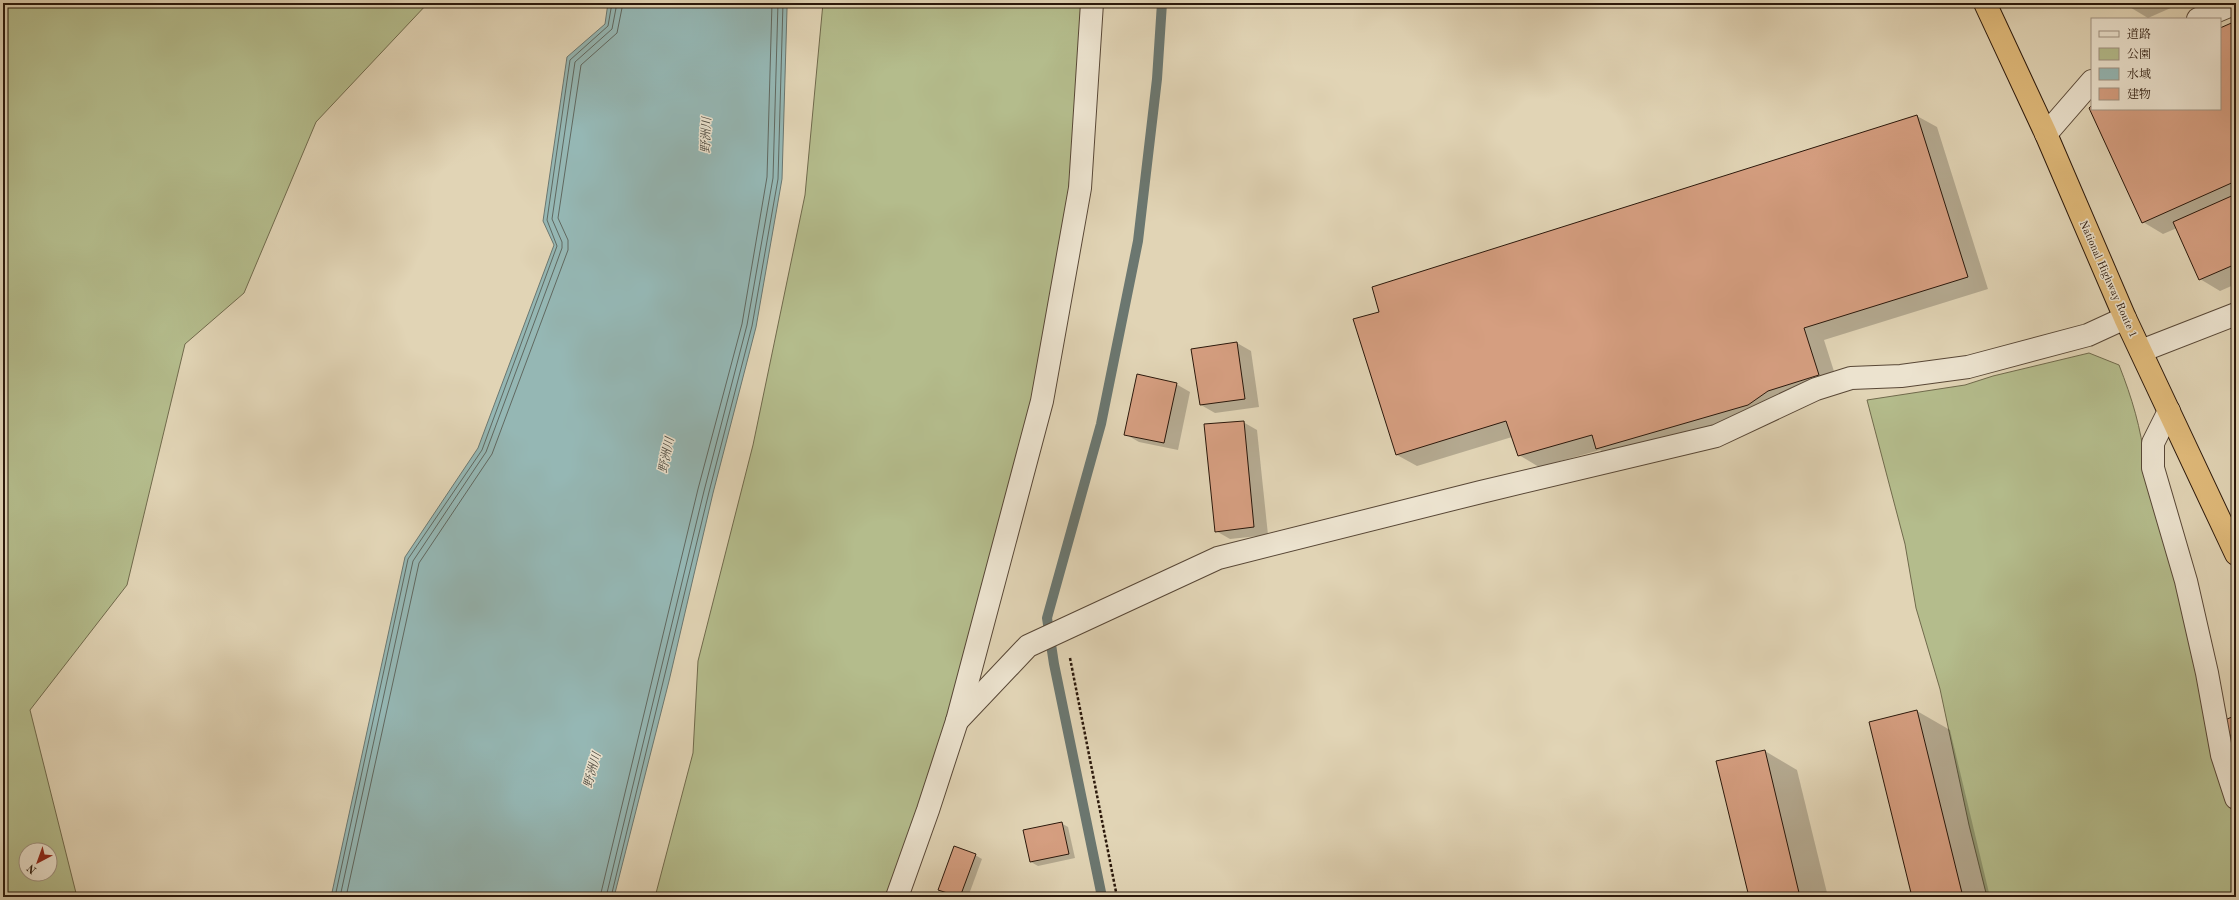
<svg xmlns="http://www.w3.org/2000/svg" width="2239" height="900" font-family="'Old Standard TT','Noto Serif JP',serif">
  <style>
    .green { fill: #b4bc8c; stroke: #706a4c; fill-rule: evenodd }
    .water { fill: #95b7b4; stroke: #6b7770 }
    .shadow { fill: #0003 }
    .lines { fill: none; stroke-linecap: round; stroke-linejoin: round }
    .shore { stroke: #606860; stroke-width: 1 }
    .stream { stroke: #6b7770; stroke-width: 10 }
    .building { fill: #d59e80; stroke: #2b180b }
    .minor-casing { stroke: #584736; stroke-width: 24 }
    .highway-casing { stroke: #2b180b; stroke-width: 24 }
    .path { stroke: #2b180b; stroke-width: 2.5; stroke-dasharray: 3 2; stroke-linecap: butt }
    .minor { stroke: #ece3cf; stroke-width: 22 }
    .highway { stroke: #e0ba7a; stroke-width: 22 }
    .labels { text-anchor: middle; stroke-width: 3; stroke-linejoin: round; paint-order: stroke }
    .street-label { font-size: 11px; fill: #2b180b; stroke: #ece3cf }
    .water-label { font-size: 12px; font-style: italic; fill: #4b483e; stroke: #ece3cf }
  </style>
  <rect width="100%" height="100%" fill="#e1d4b5"/>
  <filter id="stains"><feTurbulence type="fractalNoise" baseFrequency=".005" numOctaves="4"/><feColorMatrix values="0 0 0 0 .2 0 0 0 0 .09 0 0 0 0 .02 0 0 0 .5 -.17"/></filter>
  <radialGradient id="worn" r=".72"><stop offset=".6" stop-color="#630" stop-opacity="0"/><stop offset="1" stop-color="#630" stop-opacity=".3"/></radialGradient>
  <g class="green">
    <path d="M3 3H428L316 122 244 293 185 344 127 585 30 710 77 897H3ZM26 850H50V874H26Z"/>
    <path d="M823 3H1088L1045 416 900 897H655L693 753 698 661 753 445 805 195Z"/>
    <path d="M2089 353 2119 365C2132 398 2141 428 2145 463L2186 616 2216 767 2236 822V897H1987L1969 825 1940 689 1916 608 1905 544 1867 400 1965 385 1993 376Z"/>
  </g>
  <path class="water" d="M608 3H787V9L782 179 756 327 713 493 669 681 614 897H331L405 557 478 448 554 245 543 221 567 57 605 24Z"/>
  <g class="shadow">
    <path d="M2127 3H2182L2148 18 2128 6Z"/>
    <path d="M2236 22V284L2220 291 2200 279 2177 228 2163 234 2143 222 2091 108 2220 109V29Z"/>
    <path d="M1917 116 1937 127 1988 289 1824 340 1839 387 1617 460 1600 450 1539 467 1519 455 1512 437 1417 466 1397 455 1380 313Z"/>
    <path d="M1237 343 1251 351 1259 407 1215 413 1201 405 1193 350Z"/>
    <path d="M1176 384 1190 392 1178 450 1139 442 1125 434Z"/>
    <path d="M1243 422 1257 430 1268 535 1230 539 1216 531Z"/>
    <path d="M1917 711 1950 730 1990 897H1913Z"/>
    <path d="M1765 751 1797 770 1828 897H1750Z"/>
    <path d="M1061 823 1068 827 1075 858 1038 866 1031 862Z"/>
    <path d="M975 855 982 859 968 897H956L940 890Z"/>
  </g>
  <g class="lines">
    <g class="shore">
      <path d="M335 897 408 559 482 450 557 246 547 220 570 60 608 26 612 3"/>
      <path d="M340 897 413 561 486 452 562 248V242L552 219 575 62 612 29 617 3"/>
      <path d="M346 897 419 563 492 454 568 250V240L558 218 581 65 617 33 623 3"/>
      <path d="M600 897 698 489 742 324 767 177 772 3"/>
      <path d="M606 897 704 491 747 325 773 178 778 3"/>
      <path d="M611 897 709 492 752 326 778 179 783 3"/>
    </g>
    <path class="stream" d="M1102 897 1054 664 1047 618 1101 424 1138 241 1157 79 1162 3"/>
  </g>
  <g class="building">
    <path d="M2236 21V181L2142 223 2089 108 2092 105V109H2220V28Z"/>
    <path d="M1917 115 1968 277 1804 328 1819 375 1768 391 1748 405 1596 449 1592 435 1518 456 1506 421 1396 455 1353 319 1379 312 1372 287Z"/>
    <path d="M2236 194V264L2199 280 2173 222Z"/>
    <path d="M1237 342 1245 399 1200 405 1191 349Z"/>
    <path d="M1137 374 1177 383 1164 443 1124 435Z"/>
    <path d="M1244 421 1254 527 1215 532 1204 424Z"/>
    <path d="M1917 710 1963 897H1912L1869 722Z"/>
    <path d="M2236 715V747L2223 721Z"/>
    <path d="M1765 750 1800 897H1749L1716 761Z"/>
    <path d="M1062 822 1069 854 1030 862 1023 830Z"/>
    <path d="M954 846 976 854 960 897 938 890Z"/>
  </g>
  <g class="lines">
    <defs>
      <g id="minor">
        <path d="M2198 19 2236 3"/>
        <path d="M2046 134 2092 81"/>
        <path d="M2141 351 2236 314"/>
        <path d="M2169 411 2153 443V468L2186 581 2207 673 2222 755 2236 798"/>
        <path d="M957 721 1028 646 1218 558 1481 492 1716 436 1816 389 1851 378 1901 376 1968 367 2088 335 2125 318"/>
        <path d="M897 897 928 810 957 721 1042 401 1080 188 1092 3"/>
      </g>
      <path id="highway" d="M1985 3 2046 134 2125 318 2236 554"/>
    </defs>
    <use href="#minor" class="minor-casing"/>
    <use href="#highway" class="highway-casing"/>
    <path class="path" d="M1070 658 1117 897"/>
    <use href="#minor" class="minor"/>
    <use href="#highway" class="highway"/>
  </g>
  <g class="labels">
    <g class="street-label">
      <text transform="translate(2109 279) rotate(66)" y="4">National Highway Route 1</text>
    </g>
    <g class="water-label">
      <text transform="translate(706 135) rotate(-88)" y="4">野洲川</text>
      <text transform="translate(666 455) rotate(-78)" y="4">野洲川</text>
      <text transform="translate(592 770) rotate(-74)" y="4">野洲川</text>
    </g>
  </g>
  <rect width="2239" height="900" fill="none" stroke="#e1d4b5" stroke-width="16"/>
  <rect x="4" y="4" width="2231" height="892" fill="none" stroke="#2b180b" stroke-width="2"/>
  <rect x="8" y="8" width="2223" height="884" fill="none" stroke="#2b180b"/>
  <rect x="2091" y="18" width="130" height="92" fill="#ece3cf" stroke="#9f9281"/>
  <rect x="2099" y="31" width="20" height="6" fill="#ece3cf" stroke="#9f9281"/>
  <text x="2127" y="38" font-size="12" fill="#2b180b">道路</text>
  <rect x="2099" y="48" width="20" height="12" fill="#b4bc8c" stroke="#9f9281"/>
  <text x="2127" y="58" font-size="12" fill="#2b180b">公園</text>
  <rect x="2099" y="68" width="20" height="12" fill="#95b7b4" stroke="#9f9281"/>
  <text x="2127" y="78" font-size="12" fill="#2b180b">水域</text>
  <rect x="2099" y="88" width="20" height="12" fill="#d59e80" stroke="#9f9281"/>
  <text x="2127" y="98" font-size="12" fill="#2b180b">建物</text>
  <g transform="translate(38 862) rotate(221)"><circle r="19" fill="#ece3cf" stroke="#9f9281"/>
  <path d="M0-3L7 15L0 10L-7 15Z" fill="#8f2418"/>
  <text y="-6" font-size="11" font-weight="bold" text-anchor="middle" fill="#2b180b">N</text>
  </g>
  <rect width="100%" height="100%" filter="url(#stains)"/>
  <rect width="100%" height="100%" fill="url(#worn)"/>
</svg>
